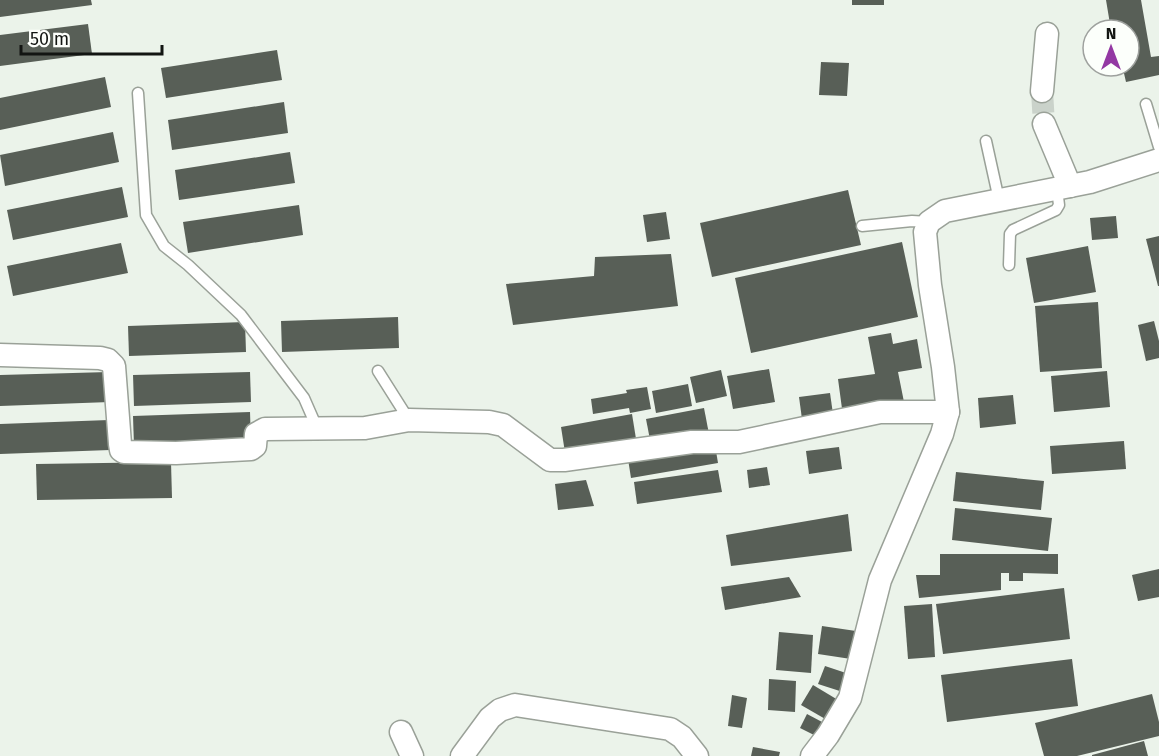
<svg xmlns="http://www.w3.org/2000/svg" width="1159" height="756" font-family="'Fira Sans',sans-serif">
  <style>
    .building { fill: #585f57 }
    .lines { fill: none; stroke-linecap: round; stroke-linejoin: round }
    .street-tunnel { stroke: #cad2ca; stroke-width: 22; stroke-dasharray: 22 11; stroke-linecap: butt }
    .lane-casing { stroke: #9aa198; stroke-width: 13 }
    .street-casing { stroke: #9aa198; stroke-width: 25 }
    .lane { stroke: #fff; stroke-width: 10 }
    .street { stroke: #fff; stroke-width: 22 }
  </style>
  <rect width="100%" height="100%" fill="#ebf3ea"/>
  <g class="building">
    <path d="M0 0H91L92 5 0 17Z"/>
    <rect x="852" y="0" width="32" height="5"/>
    <path d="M1106 0H1141L1151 57 1159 56V75L1126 82 1123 69H1119L1118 66H1129V30H1111Z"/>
    <path d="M88 24 92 54 0 66V35Z"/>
    <path d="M277 50 282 80 166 98 161 68Z"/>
    <path d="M821 62 849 63 847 96 819 95Z"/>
    <path d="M105 77 111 107 0 130V98Z"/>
    <path d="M284 102 288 133 172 150 168 120Z"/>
    <path d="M113 132 119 162 5 186 0 155Z"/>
    <path d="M290 152 295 183 179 200 175 170Z"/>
    <path d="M122 187 128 217 13 240 7 210Z"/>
    <path d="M848 190 861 245 712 277 700 223Z"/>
    <path d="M299 205 303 235 188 253 183 222Z"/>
    <path d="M666 212 670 239 647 242 643 215Z"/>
    <path d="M1116 216 1118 238 1092 240 1090 218Z"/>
    <path d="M1159 236V286H1158L1146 239Z"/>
    <path d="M902 242 918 317 751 353 735 278Z"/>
    <path d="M121 243 128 273 13 296 7 266Z"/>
    <path d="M1088 246 1096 292 1034 303 1026 258Z"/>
    <path d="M671 254 678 306 513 325 506 284 594 276 595 257Z"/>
    <path d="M1098 302 1102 368 1040 372 1035 306Z"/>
    <path d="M398 317 399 348 282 352 281 321Z"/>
    <path d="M1154 321 1159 341V358L1146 361 1138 325Z"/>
    <path d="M245 322 246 352 129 356 128 326Z"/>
    <path d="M891 333 893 344 917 339 922 368 898 372 904 402 843 416 838 379 875 374 868 337Z"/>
    <path d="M769 369 775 402 733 409 727 376Z"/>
    <path d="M721 370 727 396 696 403 690 377Z"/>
    <path d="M1107 371 1110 407 1054 412 1051 376Z"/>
    <path d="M109 372 110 402 0 406V375Z"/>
    <path d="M250 372 251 402 134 406 133 375Z"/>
    <path d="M688 384 692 406 656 413 652 391Z"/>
    <path d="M647 387 651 409 630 413 629 408 593 414 591 399 627 393 626 390Z"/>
    <path d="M830 393 833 414 802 419 799 397Z"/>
    <path d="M1013 395 1016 424 980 428 978 398Z"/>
    <path d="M704 408 709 434 651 445 646 419Z"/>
    <path d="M250 412 251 442 134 446 133 416Z"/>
    <path d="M632 414 637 445 566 459 561 427Z"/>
    <path d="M109 420 110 450 0 454V424Z"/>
    <path d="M1124 441 1126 469 1052 474 1050 446Z"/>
    <path d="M715 445 718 463 631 478 628 459Z"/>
    <path d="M839 447 842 469 809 474 806 451Z"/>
    <path d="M171 462 172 498 37 500 36 464Z"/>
    <path d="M767 467 770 485 749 488 747 470Z"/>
    <path d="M718 470 722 492 637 504 634 482Z"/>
    <path d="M956 472 1044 481 1041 510 953 501Z"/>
    <path d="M586 480 594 506 558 510 555 484Z"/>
    <path d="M955 508 1052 518 1048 551 952 540Z"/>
    <path d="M848 514 852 551 731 566 726 535Z"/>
    <path d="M940 554H1058V574L1023 573V581H1009V573H1001V590L919 598 916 575H940Z"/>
    <path d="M1159 569V597L1138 601 1132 575Z"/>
    <path d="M789 577 801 597 725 610 721 587Z"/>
    <path d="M1064 588 1070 639 943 654 936 604Z"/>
    <path d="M932 604 935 657 908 659 904 606Z"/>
    <path d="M822 626 856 631 851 659 818 654Z"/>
    <path d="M779 632 813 635 811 673 776 670Z"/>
    <path d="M1072 659 1078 706 947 722 941 675Z"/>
    <path d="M825 666 852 675 846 693 818 684Z"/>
    <path d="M769 679 796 681 795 712 768 710Z"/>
    <path d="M813 685 838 700 827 720 801 705Z"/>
    <path d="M1152 694 1159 722V736L1077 756H1044L1035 723Z"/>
    <path d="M732 695 747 698 742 728 728 726Z"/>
    <path d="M807 714 824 723 816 736 800 728Z"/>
    <path d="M1144 741 1148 756H1092V755Z"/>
    <path d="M753 747 780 752 779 756H751Z"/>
  </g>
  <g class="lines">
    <path class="street-tunnel" d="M1042 91 1044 124"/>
    <defs>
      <g id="lane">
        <path d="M138 93 146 215 164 246 188 265 241 315 304 398 318 430"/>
        <path d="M1146 104 1159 147"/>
        <path d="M986 141 999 200"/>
        <path d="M862 226 912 221 929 222"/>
        <path d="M1009 265 1010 234 1013 230 1056 210 1059 205 1057 189"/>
        <path d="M378 371 409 420"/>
      </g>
      <g id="street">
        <path d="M1042 91 1047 34"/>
        <path d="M1044 124 1070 186"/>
        <path d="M0 355 100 358 108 360 114 366 120 444 121 450 124 452 176 453 251 449 255 446 256 434 265 429 365 428 409 420 489 422 503 425 550 460H564L692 442H739L880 412H948"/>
        <path d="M401 732 412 756"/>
        <path d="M462 756 490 718 500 710 515 705 670 729 682 737 697 756"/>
        <path d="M812 756 828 735 850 698 880 580 942 434 948 412 943 367 930 285 925 232 929 222 945 211 1090 182 1159 160"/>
      </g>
    </defs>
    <use href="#lane" class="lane-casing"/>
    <use href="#street" class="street-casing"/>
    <use href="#lane" class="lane"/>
    <use href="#street" class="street"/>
  </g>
  <g transform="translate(1111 48)"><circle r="28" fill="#fcfffb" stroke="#9ea19e" stroke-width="1.5"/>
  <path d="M0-4.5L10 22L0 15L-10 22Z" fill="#9338a3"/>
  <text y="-9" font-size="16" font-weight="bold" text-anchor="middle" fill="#121512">N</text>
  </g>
  <path d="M21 45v9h141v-9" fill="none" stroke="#121512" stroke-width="3"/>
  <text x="30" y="45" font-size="18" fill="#121512" stroke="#fcfffb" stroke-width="4.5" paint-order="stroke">50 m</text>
</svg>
